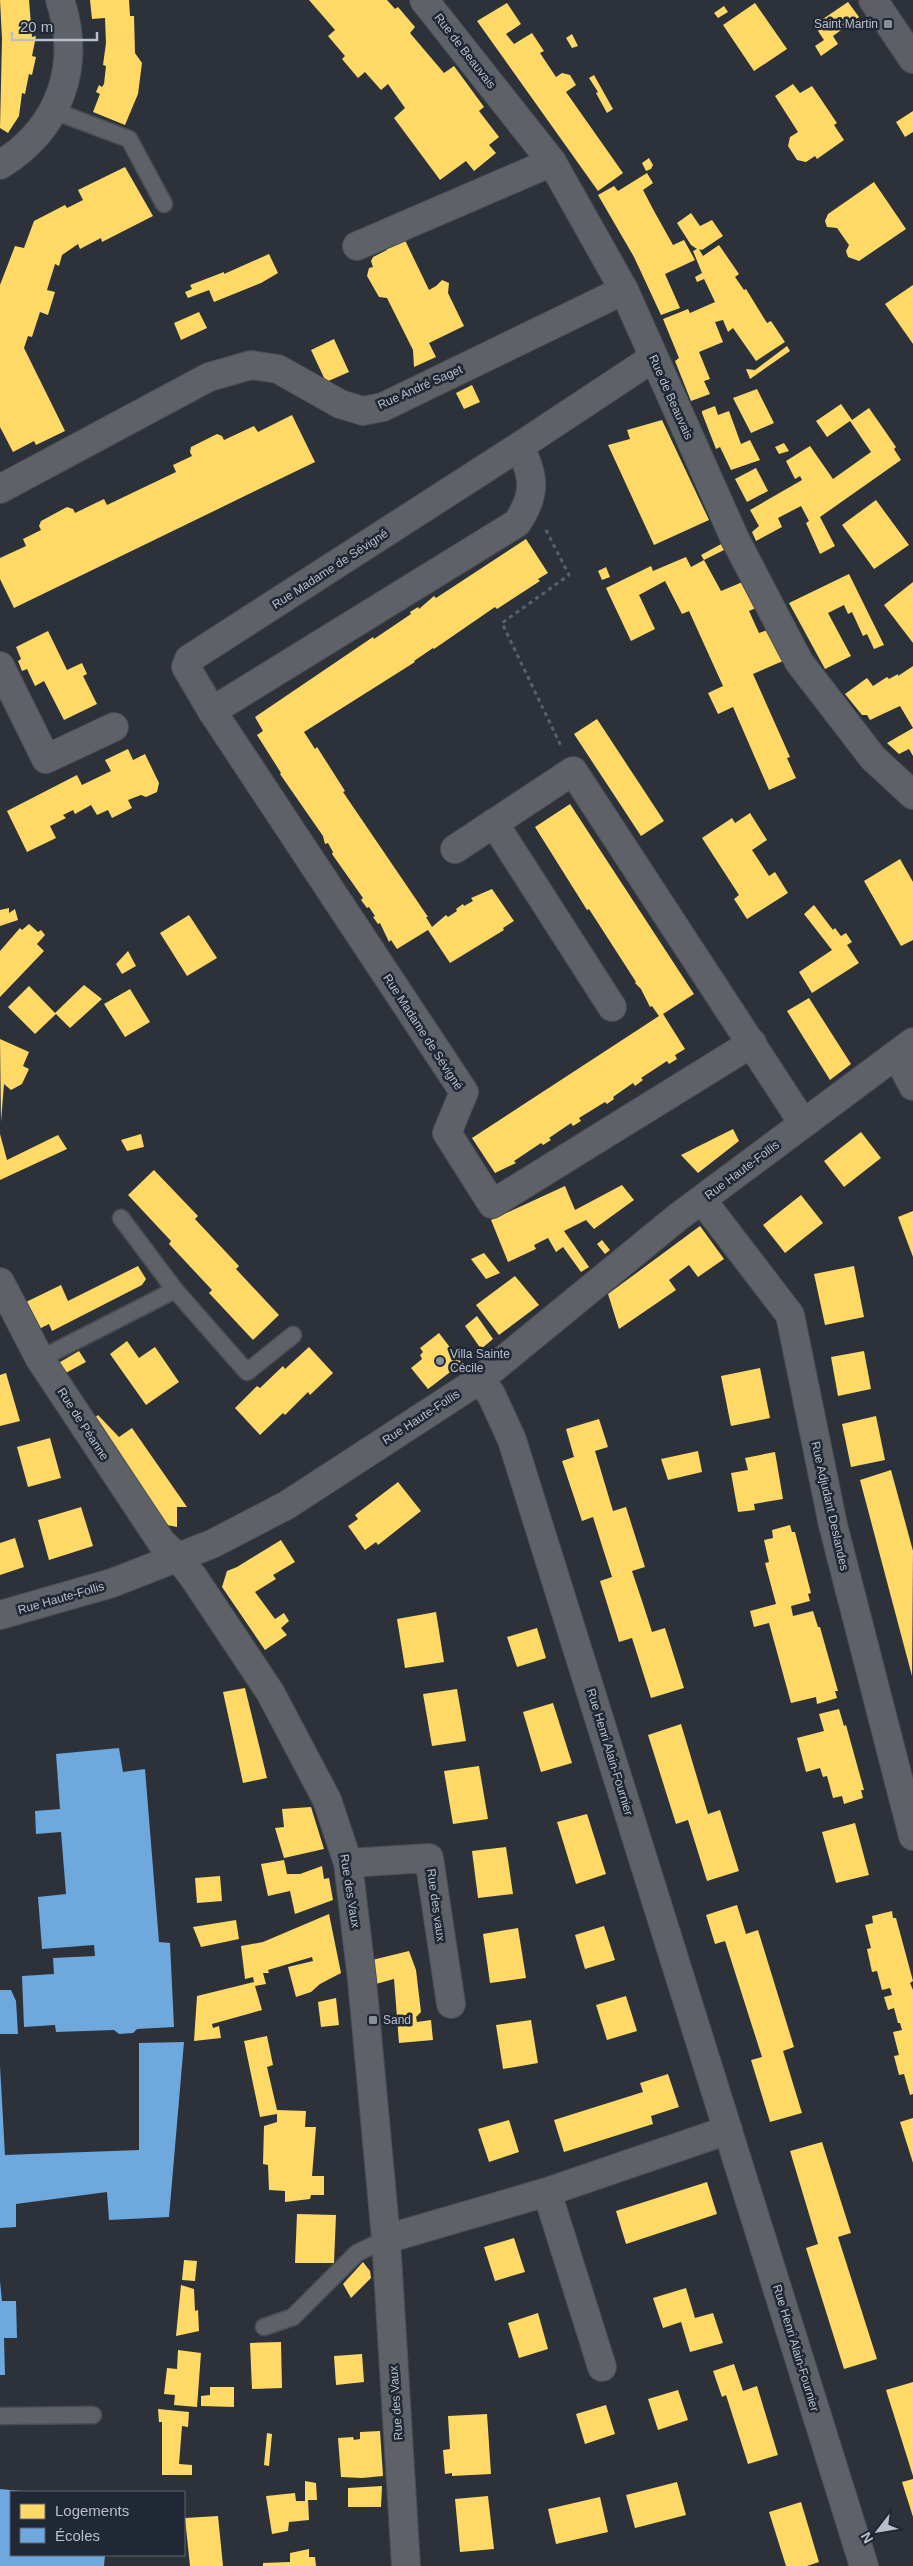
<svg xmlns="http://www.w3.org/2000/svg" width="913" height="2566" font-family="Helvetica,sans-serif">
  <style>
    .homes { fill: #ffd966 }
    .schools { fill: #6fa8dc }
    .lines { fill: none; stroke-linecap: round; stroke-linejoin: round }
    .service-casing { stroke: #494d53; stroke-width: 19 }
    .minor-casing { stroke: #494d53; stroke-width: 30 }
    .tertiary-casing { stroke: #494d53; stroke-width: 30 }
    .secondary-casing { stroke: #494d53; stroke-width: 30 }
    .path { stroke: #5c6066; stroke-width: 3; stroke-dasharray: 4 4; stroke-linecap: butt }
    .service { stroke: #5e6168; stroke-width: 16 }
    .minor { stroke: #5e6168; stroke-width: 28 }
    .tertiary { stroke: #5e6168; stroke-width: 28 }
    .secondary { stroke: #5c5f66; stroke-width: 28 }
    .poi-dot { fill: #888e98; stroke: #212835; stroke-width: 2 }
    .labels { text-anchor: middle; stroke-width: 5; stroke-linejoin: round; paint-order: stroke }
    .poi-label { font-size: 12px; fill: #b9bfca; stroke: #212835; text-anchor: start }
    .street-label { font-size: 12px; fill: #b9bfca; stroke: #212835 }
  </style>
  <rect width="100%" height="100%" fill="#2d323a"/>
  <g class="homes">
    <path d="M0 0H29L32 37 36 36 32 56 36 57 32 75 29 74 25 94 22 93 19 116 8 133 0 128 2 39Z"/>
    <path d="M90 0H129L130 16H134L135 53 142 63 138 94 125 125 93 112 100 94 96 92 99 85 102 87 104 84 106 66 103 65 106 43 105 18 92 19Z"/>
    <path d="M309 0H387L395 9 398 7 415 27 410 33 444 73 454 66 484 107 479 111 499 137 489 145 496 153 474 171 466 161 440 180 394 118 405 108 388 84 381 90 365 72 358 78 342 59 345 56 328 36 335 30Z"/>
    <path d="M848 2 859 17 833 36 838 44 821 56 815 46 824 40 814 25Z"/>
    <path d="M507 3 521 24 506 34 514 44 532 33 544 51 540 53 556 77 562 73 570 75 576 85 566 92 623 173 598 191 477 21Z"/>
    <path d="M755 3 787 49 754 71 723 25Z"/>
    <path d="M724 6 728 12 718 18 714 13Z"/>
    <path d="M572 34 578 46 572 48 566 38Z"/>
    <path d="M594 75 613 109 607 113 596 93 598 92 589 78Z"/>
    <path d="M793 84 800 93 812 86 837 123 834 125 844 140 817 159 815 156 806 162 797 160 788 146 790 137 798 132 775 96Z"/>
    <path d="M913 111V132L905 137 896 122Z"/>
    <path d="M649 158 653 165 651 169 646 171 642 163Z"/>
    <path d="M125 167 153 216 102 242 101 238 80 249 78 244 62 255 59 266 55 264 47 290 55 292 48 315 40 312 32 337 28 336 24 348 65 431 36 445 34 441 13 452 0 427V285L15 246 24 248 34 221 65 205 67 208 83 200 78 190Z"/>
    <path d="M647 173 653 183 643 190 654 211 673 245 684 240 695 260 665 274 680 308 661 315 634 257 598 195 614 186 618 191Z"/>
    <path d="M874 182 906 229 859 261 848 257 846 251 849 245 837 228 827 227 825 221 828 214Z"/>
    <path d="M691 213 700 226 712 220 723 236 702 250 699 249 703 256 719 245 739 274 735 277 744 290 746 289 767 323 771 321 785 342 756 361 733 328 728 332 723 320 715 322 723 342 699 352 710 379 704 381 710 394 691 401 675 361 679 358 663 319 688 309 690 313 715 302 704 279 697 282 695 277 702 273 693 251 697 249 691 245 677 223Z"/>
    <path d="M403 236 429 290 436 286 442 280 449 283 448 293 464 326 429 343 436 357 414 367 413 350 387 298 379 297 367 276 369 268 373 267 371 261 373 257 387 250 385 244Z"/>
    <path d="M269 254 278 273 261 283 214 302 209 290 188 298 185 292 192 289 190 285 224 272V274Z"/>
    <path d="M913 285V344L885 304Z"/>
    <path d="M199 312 207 328 181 340 174 323Z"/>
    <path d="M334 339 349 372 326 382 311 350Z"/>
    <path d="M787 346 790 351 750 379 746 369 755 370Z"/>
    <path d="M472 385 480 402 464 409 456 393Z"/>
    <path d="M757 389 774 423 751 433 733 398Z"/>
    <path d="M841 404 852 420 869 408 896 447 894 449 901 460 820 517 835 546 820 554 806 523 809 521 801 506 778 518 782 527 756 541 752 532 759 526 750 510 802 480 800 476 795 479 786 461 810 446 833 479 871 452 850 421 827 437 816 421Z"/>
    <path d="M715 406 718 415 729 411 741 444 750 440 760 460 731 470 720 447 716 449 702 413V411Z"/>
    <path d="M292 415 315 462 14 608 0 579V558L26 546 23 539 41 530 39 526 41 521 67 507 73 509 75 513 104 499 107 505 176 472 173 465 192 456 190 452 191 447 217 434 222 436 224 440 254 426 258 432Z"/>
    <path d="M662 420 709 520 654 545 608 445 630 439 627 430Z"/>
    <path d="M784 443 789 451 779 454 775 447Z"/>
    <path d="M756 468 768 491 747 502 735 479Z"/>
    <path d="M876 500 909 545 874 569 842 525Z"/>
    <path d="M526 539 548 573 538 579 540 581 497 609 495 607 434 649 433 648 414 661 415 662 304 732 315 749 317 747 345 791 343 792 428 917H426L432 927 446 915 448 917 457 911 456 909 463 904 464 906 473 901 471 898 492 889 514 921 503 928 504 930 450 963 428 930 397 949 391 940 389 942 380 923 378 924 373 917 375 916 369 907 367 908 361 900 363 898 332 854 333 852 328 843 325 844 323 836 280 774 281 773 257 735 263 731 255 717 373 637 374 639 411 614 410 612 418 607 419 609 434 596 436 598Z"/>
    <path d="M725 542 728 548 704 560 721 591 745 581 758 607 749 611 759 633 767 630 783 661 753 674 790 757 787 758 796 778 769 790 733 707 718 714 708 693 723 686 689 611 682 614 665 581 639 595 655 629 631 641 606 588 651 566 653 571 686 557 691 567 704 560 701 555Z"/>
    <path d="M606 567 610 577 602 580 598 571Z"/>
    <path d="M849 574 884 645 874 649 867 634 863 636 852 612 848 614 844 605 828 613 851 656 825 669 789 603Z"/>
    <path d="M913 582V643L884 605Z"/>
    <path d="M48 631 67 670 82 663 87 674 83 676 97 704 64 720 44 681 35 686 27 669 22 671 18 661 21 659 16 647Z"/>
    <path d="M913 666V756L909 749 899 754 887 743 913 728 900 706 870 720 867 715H862L845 694 867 678 873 686 887 677 889 679 898 674V676Z"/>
    <path d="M597 719 664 821 641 836 574 734Z"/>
    <path d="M128 749 133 760 145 754 159 783 157 792 146 797 141 795 128 800 132 808 112 818 108 810 97 815 91 805 75 814 73 810 63 815 66 818 50 826 56 838 27 852 7 811 77 775 82 785 111 771 105 760Z"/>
    <path d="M570 804 694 994 663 1014 685 1049 675 1055 677 1059 669 1064 667 1061 641 1078 643 1080 635 1086 633 1083 613 1097 614 1099 607 1104 605 1102 579 1118 581 1121 573 1126 571 1123 549 1138 551 1140 543 1145 541 1143 514 1161 516 1163 495 1173 472 1138 659 1016 652 1006 650 1007 641 989 635 983 636 982 589 909 587 910 535 827Z"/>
    <path d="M750 813 767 840 752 850 769 876 775 872 788 893 747 919 734 899 739 895 702 838 732 818 735 823Z"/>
    <path d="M900 859 913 882V940L901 946 864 881Z"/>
    <path d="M814 905 833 930 835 928 841 936 846 933 852 942 847 945 859 963 812 993 799 972 832 950 804 914Z"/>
    <path d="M9 908V913L15 909 18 920 0 926V910Z"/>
    <path d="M189 915 217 958 187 976 160 933Z"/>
    <path d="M29 924 38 932 41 930 45 935 37 944 44 951 0 997V951L20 928 22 930Z"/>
    <path d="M128 951 136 966 122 974 116 964Z"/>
    <path d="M84 985 102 999 70 1028 56 1014 35 1034 8 1007 29 986 55 1013Z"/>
    <path d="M130 989 150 1022 125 1037 104 1004Z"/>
    <path d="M809 998 851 1064 830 1080 787 1011Z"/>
    <path d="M0 1039 29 1052 23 1066 29 1069 22 1084 11 1090 4 1084 1 1122Z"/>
    <path d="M733 1129 739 1141 698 1173 681 1155Z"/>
    <path d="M861 1132 881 1158 844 1187 824 1161Z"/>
    <path d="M0 1134 7 1160 58 1135 67 1149 0 1180Z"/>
    <path d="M141 1134 144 1147 127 1151 121 1140Z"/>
    <path d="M154 1170 198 1216 195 1219 239 1266 236 1269 279 1315 253 1340 209 1293 212 1290 169 1244 171 1241 128 1195Z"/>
    <path d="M622 1185 634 1200 594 1229 586 1220 564 1231 589 1267 581 1272 563 1247 556 1252 548 1238 534 1245 536 1249 508 1262 491 1220 565 1186 575 1210Z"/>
    <path d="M801 1195 823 1223 785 1253 763 1225Z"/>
    <path d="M913 1211V1257L898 1217Z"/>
    <path d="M700 1226 724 1259 698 1277 689 1265 669 1280 676 1290 619 1329 608 1294Z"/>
    <path d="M602 1240 610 1250 605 1254 597 1244Z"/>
    <path d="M484 1253 500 1273 486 1279 471 1259Z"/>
    <path d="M138 1266 146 1279 142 1285 52 1331 49 1324 39 1329 26 1302 61 1285 68 1301Z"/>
    <path d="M854 1266 864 1317 825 1325 814 1274Z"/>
    <path d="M515 1276 539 1305 499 1335 476 1305Z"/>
    <path d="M477 1316 493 1339 481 1349 465 1326Z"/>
    <path d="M439 1333 462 1363 428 1389 411 1368 422 1359 420 1355 423 1352 420 1348Z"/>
    <path d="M127 1341 139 1358 155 1347 179 1382 146 1405 110 1354Z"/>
    <path d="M309 1347 333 1373 310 1395 308 1392 285 1415 283 1413 260 1435 235 1408 257 1386 260 1388 283 1366 285 1369Z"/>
    <path d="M79 1351 86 1362 62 1375 55 1365Z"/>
    <path d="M864 1351 871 1389 838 1396 831 1357Z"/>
    <path d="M760 1368 770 1418 731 1426 721 1376Z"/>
    <path d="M6 1373 20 1421 0 1426V1375Z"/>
    <path d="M98 1415 119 1437 132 1428 187 1507H177V1527L167 1525 125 1465 93 1419Z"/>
    <path d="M876 1416 885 1460 851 1467 842 1424Z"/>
    <path d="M599 1419 608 1447 595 1451 613 1511 626 1507 645 1567 632 1571 643 1604 652 1632 665 1628 684 1688 651 1698 632 1638 619 1642 600 1581 612 1577 603 1549 593 1517 582 1521 562 1461 574 1457 566 1429Z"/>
    <path d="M50 1438 61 1478 28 1487 17 1447Z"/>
    <path d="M698 1451 702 1472 668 1480 661 1459Z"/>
    <path d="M775 1452 783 1499 754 1504 755 1510 738 1512 731 1473 748 1470 745 1458Z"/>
    <path d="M891 1470 913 1551 912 1676 860 1480Z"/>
    <path d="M398 1482 421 1511 378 1545 376 1542 365 1550 348 1526 358 1519 355 1515Z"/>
    <path d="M81 1507 93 1546 49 1560 38 1520Z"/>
    <path d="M790 1525 792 1532H795L811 1593 808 1594 810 1601 791 1606 793 1616 813 1611 818 1627H820L838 1691H835L837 1698 817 1704 816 1697 791 1703 769 1623 754 1627 750 1611 776 1604 765 1563 769 1562 764 1540 773 1538 772 1530Z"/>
    <path d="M15 1538 24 1567 0 1575V1543Z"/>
    <path d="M281 1540 295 1562 273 1575 276 1579 255 1592 275 1619 284 1613 289 1621 281 1628 287 1635 265 1650 222 1587 227 1571 237 1567Z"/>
    <path d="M436 1612 444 1662 405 1668 397 1619Z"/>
    <path d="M537 1628 546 1658 517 1667 507 1637Z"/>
    <path d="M245 1688 267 1778 243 1783 223 1692Z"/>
    <path d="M457 1689 466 1741 432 1746 423 1694Z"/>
    <path d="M553 1703 572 1763 541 1772 523 1712Z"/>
    <path d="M839 1709 844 1726 846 1725 864 1790H861L863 1798 844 1804 842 1796 833 1798 827 1776 823 1777 820 1768 806 1772 797 1738 824 1731 819 1714Z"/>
    <path d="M681 1724 708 1814 720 1810 739 1871 707 1881 688 1820 676 1824 648 1735Z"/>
    <path d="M479 1766 488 1819 453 1824 444 1771Z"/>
    <path d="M311 1807 324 1849 284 1858 275 1828 284 1827 282 1809Z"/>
    <path d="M587 1814 606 1874 576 1884 557 1822Z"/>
    <path d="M855 1823 869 1875 836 1883 822 1832Z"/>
    <path d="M506 1847 513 1894 478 1898 472 1851Z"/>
    <path d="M284 1860 287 1874H300L322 1866 324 1879 329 1878 333 1900 295 1914 290 1891 268 1896 261 1864Z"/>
    <path d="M220 1876 222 1901 197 1903 195 1878Z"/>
    <path d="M737 1905 746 1934 758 1930 794 2047 783 2051 802 2113 770 2122 751 2060 762 2057 753 2029 725 1941 715 1944 706 1915Z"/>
    <path d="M892 1911 893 1918H896L913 1981 910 1983 913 1990V2094L910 2095 904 2074 899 2075 894 2056 899 2055 893 2032 902 2030 900 2023H898L894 2008 888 2010 884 1997 892 1995 890 1988 882 1990 877 1971 872 1972 867 1949 871 1948 865 1925 873 1923 872 1916Z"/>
    <path d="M329 1914 341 1973 320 1984 311 1992 296 1997 288 1967 313 1961 312 1957 268 1970 269 1973H263L266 1984 255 1986 262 2010 212 2024 213 2028 219 2026 221 2038 194 2041 197 1996 254 1982 253 1977 245 1979 241 1946 263 1942Z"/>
    <path d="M236 1920 239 1939 201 1947 193 1927Z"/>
    <path d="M604 1926 615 1960 585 1969 575 1935Z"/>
    <path d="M518 1928 526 1978 490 1983 483 1934Z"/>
    <path d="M409 1951 416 1970 421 2012 416 2017 417 2022 431 2020 433 2040 399 2043 394 1979 372 1985 368 1961Z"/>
    <path d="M626 1996 637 2031 607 2040 596 2005Z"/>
    <path d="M336 1998 339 2025 321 2027 318 2002Z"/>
    <path d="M531 2020 538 2063 503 2069 496 2025Z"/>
    <path d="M267 2036 273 2065 267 2067 277 2110 306 2111 305 2127H316L312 2176H324V2195H311L310 2199 285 2202V2191L269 2190 268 2165 263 2164 264 2126 277 2122V2114L260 2117 244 2041Z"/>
    <path d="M668 2074 679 2107 651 2116 653 2124 564 2152 554 2120 643 2092 640 2083Z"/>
    <path d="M913 2118V2163L900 2122Z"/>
    <path d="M509 2120 519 2152 489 2162 478 2129Z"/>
    <path d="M822 2142 851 2233 838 2237 877 2359 844 2369 806 2248 818 2244 790 2151Z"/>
    <path d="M707 2182 717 2214 626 2244 616 2211Z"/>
    <path d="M297 2214 336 2215 334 2263H295Z"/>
    <path d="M514 2238 525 2272 495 2281 484 2247Z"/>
    <path d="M184 2260 197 2261 195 2281 182 2280Z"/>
    <path d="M363 2262 370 2271 371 2278 351 2298 343 2284Z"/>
    <path d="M181 2285 194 2289 195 2311 198 2310 199 2331 176 2336Z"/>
    <path d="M686 2288 695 2318 713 2313 723 2343 690 2352 681 2322 663 2328 653 2298Z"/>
    <path d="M538 2313 548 2349 519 2358 508 2323Z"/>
    <path d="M281 2342 282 2388 252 2389 250 2343Z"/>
    <path d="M178 2350 201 2353 197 2407 174 2405 175 2395 164 2394 167 2368 177 2369Z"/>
    <path d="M362 2354 364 2382 336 2385 334 2356Z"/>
    <path d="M734 2364 743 2391 757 2386 778 2455 748 2464 726 2395 722 2397 713 2371Z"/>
    <path d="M913 2382V2476L886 2390Z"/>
    <path d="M210 2387H234V2407L201 2406V2396L210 2395Z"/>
    <path d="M678 2390 688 2420 658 2430 648 2399Z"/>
    <path d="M606 2405 615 2434 585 2444 576 2414Z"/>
    <path d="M158 2409 189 2412 188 2427 182 2426 179 2464 192 2465V2475H162V2422H159Z"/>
    <path d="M487 2414 491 2474 452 2476V2473L445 2474 443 2450 450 2449 448 2416Z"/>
    <path d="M380 2431 383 2476 362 2478 341 2477 338 2438 353 2437 354 2440 360 2439V2432Z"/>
    <path d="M267 2433 272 2434 269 2466 264 2465Z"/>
    <path d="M913 2479V2517L902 2482Z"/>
    <path d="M305 2481 316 2483 317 2500H308L309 2520 289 2522 288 2531 272 2534 266 2496 295 2493 296 2501H305Z"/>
    <path d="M677 2482 686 2515 635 2528 626 2495Z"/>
    <path d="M382 2486 381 2507H348V2488Z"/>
    <path d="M488 2496 494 2549 460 2552 455 2499Z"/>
    <path d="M600 2497 608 2532 556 2544 548 2509Z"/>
    <path d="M801 2502 819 2562 807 2566H786L769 2512Z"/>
    <path d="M218 2516 223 2566H190L185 2518Z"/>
    <path d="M309 2549V2557H315L316 2566H263V2563L290 2562V2553Z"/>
  </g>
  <g class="schools">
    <path d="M119 1748 123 1772 145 1769 159 1942 170 1943 174 2027 137 2029 133 2033 119 2034 114 2030 56 2032 55 2025 24 2027 22 1976 54 1974 53 1958 95 1956 94 1945 42 1949 38 1897 66 1894 61 1832 36 1834 35 1811 60 1809 56 1754Z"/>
    <path d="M0 1990H11L16 2001 18 2034H0Z"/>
    <path d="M184 2042 169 2217 109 2220 107 2192 16 2204V2227L0 2228V2066L5 2155 139 2150V2043Z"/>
    <path d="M0 2281 2 2301H16L17 2338H4L5 2375H0Z"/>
    <path d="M0 2489 21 2491 11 2492V2555H105L104 2566H0Z"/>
  </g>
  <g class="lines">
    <defs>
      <g id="service">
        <path d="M54 111 129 139 164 204"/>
        <path d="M175 1290 247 1372 293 1335"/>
        <path d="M40 1359 175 1290 121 1218"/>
        <path d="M264 2327 293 2317 357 2253 386 2239"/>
        <path d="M0 2416 93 2415"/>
      </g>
      <g id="minor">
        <path d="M0 165C60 128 82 66 60 0"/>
        <path d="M357 246 552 162"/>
        <path d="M653 358 520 446C534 478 537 493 517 523L212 711 464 1092 447 1133 492 1204 752 1043"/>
        <path d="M0 489 209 377 251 365 278 369 340 404 363 411 383 407 624 290"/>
        <path d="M0 666 46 759 114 727"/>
        <path d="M212 711 186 667 189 659 520 446"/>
        <path d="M494 823 612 1007"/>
        <path d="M455 849 573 771 803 1123"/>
        <path d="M897 1055 913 1086"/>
        <path d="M702 1200 790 1315 833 1525 913 1836"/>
        <path d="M0 1282 40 1359 162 1543 178 1557 194 1578 270 1692 327 1800 348 1863 362 1980 386 2239 406 2566"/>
        <path d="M479 1380 491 1394 512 1440 864 2566"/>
        <path d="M348 1863 429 1858 451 2004"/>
        <path d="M547 2192 602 2367"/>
        <path d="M386 2239 547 2192 728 2130"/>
      </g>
      <g id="tertiary">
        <path d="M424 0 552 162 624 290 735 539 799 662 873 758 913 795"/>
        <path d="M0 1615 112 1583 212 1544 287 1505 479 1380 678 1217 913 1042"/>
      </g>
      <path id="secondary" d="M873 0 913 59"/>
    </defs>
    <use href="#service" class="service-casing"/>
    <use href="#minor" class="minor-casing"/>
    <use href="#tertiary" class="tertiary-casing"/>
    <use href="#secondary" class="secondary-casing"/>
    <path class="path" d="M546 530 569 575 502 623 561 746"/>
    <use href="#service" class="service"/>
    <use href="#minor" class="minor"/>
    <use href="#tertiary" class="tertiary"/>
    <use href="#secondary" class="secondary"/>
  </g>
  <g class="poi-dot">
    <rect x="883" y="19" width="10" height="10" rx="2.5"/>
    <circle cx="440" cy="1361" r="5"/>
    <rect x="368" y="2015" width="10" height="10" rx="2.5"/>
  </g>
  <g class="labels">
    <g class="poi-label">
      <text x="878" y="28" text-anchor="end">Saint Martin</text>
      <text x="450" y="1358">Villa Sainte<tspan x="450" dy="14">Cécile</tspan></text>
      <text x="383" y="2024">Sand</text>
    </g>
    <g class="street-label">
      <text transform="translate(465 51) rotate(52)" y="4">Rue de Beauvais</text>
      <text transform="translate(420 387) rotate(-24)" y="4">Rue André Saget</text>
      <text transform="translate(671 397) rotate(66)" y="4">Rue de Beauvais</text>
      <text transform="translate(330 569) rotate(-33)" y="4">Rue Madame de Sévigné</text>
      <text transform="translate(423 1032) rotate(57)" y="4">Rue Madame de Sévigné</text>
      <text transform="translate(742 1170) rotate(-37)" y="4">Rue Haute-Follis</text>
      <text transform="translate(421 1417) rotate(-33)" y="4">Rue Haute-Follis</text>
      <text transform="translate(83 1424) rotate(57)" y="4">Rue de Péanne</text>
      <text transform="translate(830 1506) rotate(77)" y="4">Rue Adjudant Deslandes</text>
      <text transform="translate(61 1598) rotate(-16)" y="4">Rue Haute-Follis</text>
      <text transform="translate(610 1752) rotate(73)" y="4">Rue Henri Alain-Fournier</text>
      <text transform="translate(350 1891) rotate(81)" y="4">Rue des Vaux</text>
      <text transform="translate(436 1905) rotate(82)" y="4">Rue des vaux</text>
      <text transform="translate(796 2348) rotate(73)" y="4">Rue Henri Alain-Fournier</text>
      <text transform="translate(396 2403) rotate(-94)" y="4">Rue des Vaux</text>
    </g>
  </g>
  <rect x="10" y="2491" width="175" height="65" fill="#212835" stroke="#5e6471"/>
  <rect x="20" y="2504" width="25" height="15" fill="#ffd966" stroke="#5e6471"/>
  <text x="55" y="2516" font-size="15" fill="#b9bfca">Logements</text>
  <rect x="20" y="2528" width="25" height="15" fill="#6fa8dc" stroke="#5e6471"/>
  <text x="55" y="2541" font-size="15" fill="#b9bfca">Écoles</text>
  <g transform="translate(878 2531) rotate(239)" stroke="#212835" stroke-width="4" paint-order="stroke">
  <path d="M0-4L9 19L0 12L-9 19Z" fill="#b9bfca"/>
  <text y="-8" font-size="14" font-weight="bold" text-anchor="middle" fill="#b9bfca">N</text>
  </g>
  <path d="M12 32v8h85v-8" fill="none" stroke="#b9bfca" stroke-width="2.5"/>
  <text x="20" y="32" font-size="15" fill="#b9bfca" stroke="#212835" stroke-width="4" paint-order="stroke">20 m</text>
</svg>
